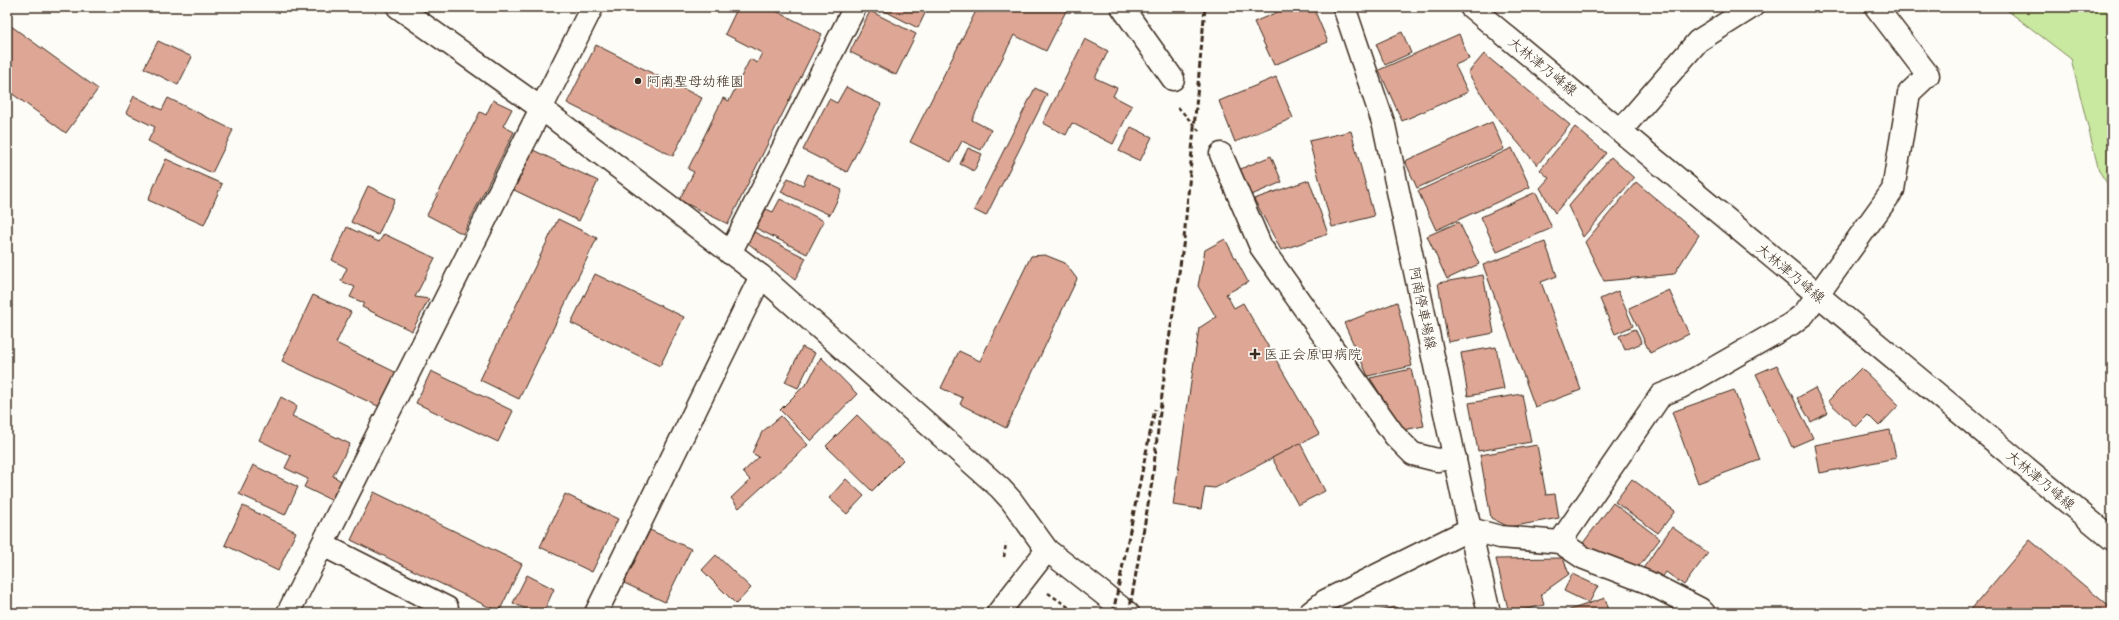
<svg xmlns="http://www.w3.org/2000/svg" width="2119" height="620" font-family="Mynerve,'Klee One',sans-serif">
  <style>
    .green { fill: #c9e8a0; stroke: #82895f }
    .building { fill: #dea795; stroke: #3b2a1e }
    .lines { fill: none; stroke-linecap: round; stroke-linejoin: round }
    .minor-casing { stroke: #3b2a1e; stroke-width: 25 }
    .major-casing { stroke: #3b2a1e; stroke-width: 25 }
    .path { stroke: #3b2a1e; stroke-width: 2.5; stroke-dasharray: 4 3; stroke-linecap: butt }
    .minor { stroke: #fdfcf7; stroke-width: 22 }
    .major { stroke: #fdfcf7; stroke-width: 22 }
    .rail { stroke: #3b2a1e; stroke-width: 3; stroke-dasharray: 6 3; stroke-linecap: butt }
    .poi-dot { fill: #3b2a1e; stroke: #fdfcf7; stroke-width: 1.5 }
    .labels { text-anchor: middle; stroke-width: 3.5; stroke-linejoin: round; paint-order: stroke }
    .street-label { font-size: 14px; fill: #3b2a1e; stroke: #fdfcf7 }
    .poi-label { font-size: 14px; fill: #3b2a1e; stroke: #fdfcf7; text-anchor: start }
  </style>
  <rect width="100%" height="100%" fill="#fdfcf7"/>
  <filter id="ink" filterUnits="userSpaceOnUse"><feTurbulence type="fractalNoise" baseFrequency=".025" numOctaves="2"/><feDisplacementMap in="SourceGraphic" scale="8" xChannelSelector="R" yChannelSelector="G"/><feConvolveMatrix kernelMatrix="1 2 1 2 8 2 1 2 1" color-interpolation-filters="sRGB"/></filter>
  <g filter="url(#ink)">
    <path class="green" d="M2003 7H2112V191L2099 171 2071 59Z"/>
    <g class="building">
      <path d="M738 7H768L822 34 728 224 679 200 694 172 688 169 723 98 729 101 750 59 757 63 762 53 725 34Z"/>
      <path d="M877 7H928L918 28Z"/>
      <path d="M978 7H1068L1046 51 1014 35 972 120 991 130 981 150 962 141 951 162 910 142Z"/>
      <path d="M1289 7H1313L1328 42 1274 65 1254 22Z"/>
      <path d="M870 11 916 34 896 75 850 52Z"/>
      <path d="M7 23 98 89 66 133 7 90Z"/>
      <path d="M1402 32 1411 53 1385 65 1376 44Z"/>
      <path d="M1459 34 1469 59 1455 65 1468 92 1402 121 1379 70Z"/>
      <path d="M1085 39 1108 51 1095 78 1117 88 1113 96 1132 106 1113 144 1072 123 1066 135 1043 123Z"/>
      <path d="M158 41 192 57 178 85 144 68Z"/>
      <path d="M596 45 702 98 673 156 567 103Z"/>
      <path d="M1484 54 1570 125 1537 165 1497 118 1468 73Z"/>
      <path d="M1276 77 1293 118 1235 142 1219 101Z"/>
      <path d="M846 87 881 104 847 172 803 150 829 99 837 103Z"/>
      <path d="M1035 88 1047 94 986 216 974 210Z"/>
      <path d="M134 96 162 110 168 98 233 130 212 173 148 141 155 127 126 113Z"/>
      <path d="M493 100 512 109 503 126 514 132 463 234 427 215 480 112 486 115Z"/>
      <path d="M1492 122 1504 149 1417 188 1405 161Z"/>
      <path d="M1131 127 1152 137 1140 161 1119 151Z"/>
      <path d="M1575 127 1606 153 1555 213 1540 188 1549 178 1540 170Z"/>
      <path d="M1351 131 1374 216 1332 227 1309 141Z"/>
      <path d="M968 148 982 154 974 171 960 164Z"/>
      <path d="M1512 148 1530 187 1436 230 1418 191Z"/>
      <path d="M533 150 598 181 579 221 514 190Z"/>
      <path d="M1271 156 1282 182 1247 197 1236 171Z"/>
      <path d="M1611 157 1634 178 1583 237 1568 206Z"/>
      <path d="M166 159 222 184 204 225 148 200Z"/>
      <path d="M808 174 842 190 830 215 781 192 788 178 803 185Z"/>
      <path d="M1309 180 1328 234 1281 250 1254 199Z"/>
      <path d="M1636 182 1699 235 1674 274 1604 281 1585 242Z"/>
      <path d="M368 186 395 199 378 235 351 222Z"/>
      <path d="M1536 192 1552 228 1497 252 1481 217Z"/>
      <path d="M780 199 824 221 807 254 756 228 766 209 773 212Z"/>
      <path d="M558 219 597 238 519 399 480 380Z"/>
      <path d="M1459 222 1479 264 1447 279 1427 236Z"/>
      <path d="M347 227 379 242 384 234 435 258 415 297 429 299 412 331 362 307 364 303 350 297 355 287 341 281 347 268 332 260Z"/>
      <path d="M754 232 806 258 795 280 748 243Z"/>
      <path d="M1225 239 1248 282 1226 294 1234 308 1243 303 1319 434 1215 488 1205 487 1201 509 1173 505 1199 328 1216 317 1198 286 1205 250Z"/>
      <path d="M1545 242 1557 276 1541 282 1581 390 1535 407 1483 265Z"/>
      <path d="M1045 255 1065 263 1077 279 1006 428 960 404 963 398 941 388 959 351 980 361 1031 256Z"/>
      <path d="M595 274 684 317 660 366 571 323Z"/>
      <path d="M1483 275 1494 333 1448 342 1438 283Z"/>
      <path d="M1669 290 1689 334 1650 353 1629 308Z"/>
      <path d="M1618 291 1633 326 1615 334 1600 299Z"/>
      <path d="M313 295 351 312 336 343 397 373 380 407 282 361Z"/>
      <path d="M1397 302 1412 366 1368 376 1344 323Z"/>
      <path d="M1635 329 1642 343 1625 350 1619 336Z"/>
      <path d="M802 347 815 353 798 388 785 382Z"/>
      <path d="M1496 347 1504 389 1468 396 1461 353Z"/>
      <path d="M821 357 857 394 811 441 780 410 808 382Z"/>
      <path d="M1777 365 1813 438 1792 447 1756 374Z"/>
      <path d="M1861 368 1899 405 1879 426 1868 415 1856 427 1828 401Z"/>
      <path d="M1411 369 1424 426 1403 430 1370 378Z"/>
      <path d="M431 371 513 411 498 442 416 403Z"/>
      <path d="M1815 388 1828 413 1811 422 1797 398Z"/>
      <path d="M1734 390 1760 460 1698 483 1672 412Z"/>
      <path d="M1522 394 1531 442 1478 451 1469 403Z"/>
      <path d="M281 397 297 406 292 416 350 444 333 476 343 482 333 501 304 487 308 479 285 468 291 456 259 440Z"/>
      <path d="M857 415 903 460 872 491 826 446Z"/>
      <path d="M781 416 808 445 739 508 731 498 750 480 743 472 759 457 752 453 762 432Z"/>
      <path d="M1890 430 1896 458 1820 473 1815 445Z"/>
      <path d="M1300 443 1325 491 1298 505 1272 458Z"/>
      <path d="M1537 445 1546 495 1555 494 1559 518 1509 527 1491 518 1480 455Z"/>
      <path d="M253 465 298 487 285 515 239 494Z"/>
      <path d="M846 479 864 496 847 514 829 498Z"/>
      <path d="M1632 479 1675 511 1658 533 1615 502Z"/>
      <path d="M374 492 522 564 499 612 351 540Z"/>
      <path d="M565 494 618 519 592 572 540 547Z"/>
      <path d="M1613 503 1660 539 1636 570 1580 547Z"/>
      <path d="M243 506 296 532 278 571 225 545Z"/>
      <path d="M1672 527 1708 553 1684 585 1666 572 1659 582 1642 570Z"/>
      <path d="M650 530 691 549 665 602 624 583Z"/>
      <path d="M2030 540 2112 609V613L1969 612Z"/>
      <path d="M716 555 751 588 736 604 702 570Z"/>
      <path d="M1563 558 1569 574 1541 594 1544 605 1509 613 1496 559Z"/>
      <path d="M1572 574 1598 586 1589 603 1564 591Z"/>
      <path d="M527 575 554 589 543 613H534L513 603Z"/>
      <path d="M1605 598 1610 613H1561Z"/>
      <path d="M1396 607 1398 613H1371Z"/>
    </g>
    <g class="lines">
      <defs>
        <g id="minor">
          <path d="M398 7 542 109 761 276 1000 488 1011 500 1047 550 1128 613"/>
          <path d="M1122 7 1173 79"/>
          <path d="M1621 130 1698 41 1752 7"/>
          <path d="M1221 154 1261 247 1395 436 1413 454 1437 460 1455 458"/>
          <path d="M730 253 855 7"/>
          <path d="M1560 542 1584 558 1647 582 1700 609 1704 613"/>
          <path d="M323 545 447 608"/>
          <path d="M288 613 592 7"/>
          <path d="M596 613 761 276"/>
          <path d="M998 613 1047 550"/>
          <path d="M1310 613 1325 601 1470 529 1500 537 1560 542 1661 395 1681 387 1791 324 1804 314 1893 190 1909 93 1928 75 1876 7"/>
        </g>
        <g id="major">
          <path d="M1344 7 1384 125 1463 498 1489 613"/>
          <path d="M1471 7 2112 539"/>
        </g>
      </defs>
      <use href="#minor" class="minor-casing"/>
      <use href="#major" class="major-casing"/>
      <g class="path">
        <path d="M1178 107 1201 133"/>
        <path d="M1004 557 1006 543"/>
        <path d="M1048 593 1071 609"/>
      </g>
      <use href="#minor" class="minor"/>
      <use href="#major" class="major"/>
      <g class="rail">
        <path d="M1113 613 1155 409"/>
        <path d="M1129 613 1152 482 1166 360 1184 239 1205 7"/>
      </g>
    </g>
  </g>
  <g class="poi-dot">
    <circle cx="638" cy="81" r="4"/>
    <path d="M1253 348h4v4h4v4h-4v4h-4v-4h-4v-4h4z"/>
  </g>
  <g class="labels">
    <g class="street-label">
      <text transform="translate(1543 66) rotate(39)" y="5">大林津乃峰線</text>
      <text transform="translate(1791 273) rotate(40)" y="5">大林津乃峰線</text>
      <text transform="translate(1423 308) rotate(78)" y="5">阿南停車場線</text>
      <text transform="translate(2041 480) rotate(40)" y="5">大林津乃峰線</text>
    </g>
    <g class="poi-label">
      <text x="646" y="86">阿南聖母幼稚園</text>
      <text x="1264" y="359">医正会原田病院</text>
    </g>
  </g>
  <rect width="2119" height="620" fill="none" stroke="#fdfcf7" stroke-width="24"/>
  <rect x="12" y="12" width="2095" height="596" fill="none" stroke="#3b2a1e" stroke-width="1.5" filter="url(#ink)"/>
</svg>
